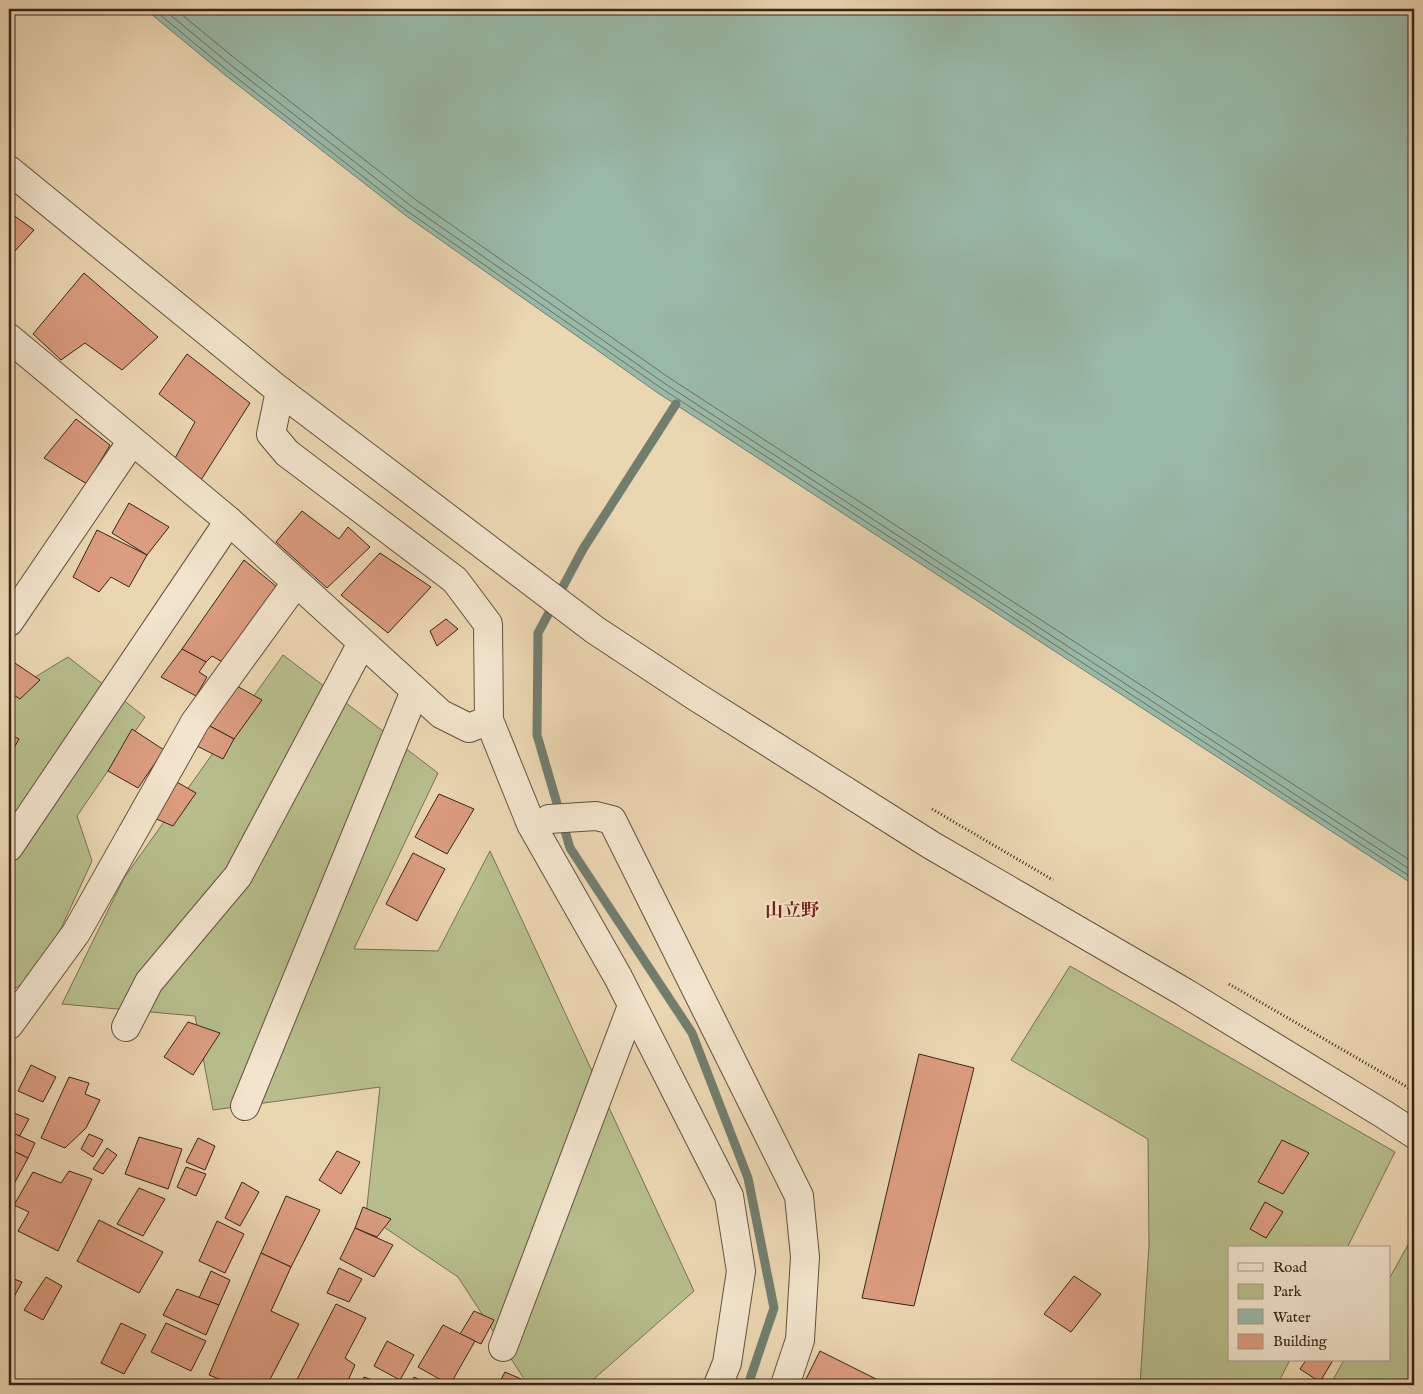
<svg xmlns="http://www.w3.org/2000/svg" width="1423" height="1394" font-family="'IM FELL English','Noto Serif JP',serif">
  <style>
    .green { fill: #b7be8c; stroke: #767252 }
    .water { fill: #99b9a8; stroke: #717e6e }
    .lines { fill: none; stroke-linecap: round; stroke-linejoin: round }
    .shore { stroke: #686f60; stroke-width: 1 }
    .stream { stroke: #717e6e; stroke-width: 9 }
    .building { fill: #dc9c7f; stroke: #362518 }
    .minor-casing { stroke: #63513e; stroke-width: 30 }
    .tertiary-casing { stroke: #63513e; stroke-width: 30 }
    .path { stroke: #362518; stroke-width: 3; stroke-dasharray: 1 2.5; stroke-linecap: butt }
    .minor { stroke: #f2e4cd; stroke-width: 28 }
    .tertiary { stroke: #f2e4cd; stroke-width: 28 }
    .labels { text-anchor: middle; stroke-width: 4; stroke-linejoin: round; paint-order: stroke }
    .quarter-label { font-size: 18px; font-weight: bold; fill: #7a1f14; stroke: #f2e4cd }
  </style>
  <rect width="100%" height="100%" fill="#ebd6b2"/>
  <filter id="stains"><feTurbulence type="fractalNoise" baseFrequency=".004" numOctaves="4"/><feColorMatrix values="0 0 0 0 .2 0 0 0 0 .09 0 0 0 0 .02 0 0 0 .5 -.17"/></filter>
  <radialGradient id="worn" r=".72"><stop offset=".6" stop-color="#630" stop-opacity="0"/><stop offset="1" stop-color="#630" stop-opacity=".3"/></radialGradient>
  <g class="green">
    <path d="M283 655 438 773 354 949 438 951 490 851 694 1291 587 1385H528L458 1277 366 1215 380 1087 213 1110 195 1016 62 1004 124 878Z"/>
    <path d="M68 657 145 717 77 816 92 861 41 972 9 992V693Z"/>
    <path d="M1070 966 1395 1152 1347 1248H1229V1360H1290L1277 1385H1140L1149 1245 1148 1139 1011 1060Z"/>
    <path d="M1414 1234V1385H1330L1344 1360H1389V1279Z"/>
  </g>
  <path class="water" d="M145 9H1414V885L658 393 405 215 225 75Z"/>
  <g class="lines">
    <g class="shore">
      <path d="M153 9 228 71 407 211 661 388 1414 879"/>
      <path d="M163 9 232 66 411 206 664 383 1414 872"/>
      <path d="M175 9 237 60 416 200 668 377 1414 863"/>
    </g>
    <path class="stream" d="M676 404 583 549 538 633 537 735 570 848 692 1033 748 1178 774 1308 748 1385"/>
  </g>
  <g class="building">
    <path d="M9 212 34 230 14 252 9 248Z"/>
    <path d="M84 273 158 337 122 370 85 343 61 360 33 334Z"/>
    <path d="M187 354 250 403 201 480 174 460 195 422 159 394Z"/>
    <path d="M76 419 110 445 87 484 44 458Z"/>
    <path d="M129 503 169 527 147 555 112 533Z"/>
    <path d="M302 511 339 539 348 527 370 547 327 588 276 542Z"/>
    <path d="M97 530 147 555 129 587 111 577 99 592 73 577Z"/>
    <path d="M380 553 431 587 388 633 341 595Z"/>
    <path d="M244 560 277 587 226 664 212 656 206 662 182 649Z"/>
    <path d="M446 619 458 629 437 646 430 631Z"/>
    <path d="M182 649 206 662 199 672 207 677 196 696 161 677Z"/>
    <path d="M12 661 40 680 20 699 9 692V664Z"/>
    <path d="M235 685 262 700 234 739 208 725Z"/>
    <path d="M208 725 234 739 223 759 197 746Z"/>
    <path d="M132 729 164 750 138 788 108 771Z"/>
    <path d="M9 734 19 739 9 757Z"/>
    <path d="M175 781 196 793 173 826 154 818Z"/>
    <path d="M439 794 474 809 447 854 415 837Z"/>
    <path d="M413 853 445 869 417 921 386 904Z"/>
    <path d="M188 1022 220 1033 193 1075 164 1057Z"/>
    <path d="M919 1054 974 1068 914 1306 862 1298Z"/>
    <path d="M31 1065 56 1077 43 1102 18 1091Z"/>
    <path d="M69 1077 89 1083 85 1094 100 1100 86 1128 65 1148 41 1138Z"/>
    <path d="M9 1111 29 1119 19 1137 9 1131Z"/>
    <path d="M9 1131 35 1143 28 1158 9 1149Z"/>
    <path d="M89 1134 103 1140 93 1157 81 1149Z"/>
    <path d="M139 1137 182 1149 168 1189 125 1174Z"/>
    <path d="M198 1138 215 1146 205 1170 186 1162Z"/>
    <path d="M1282 1140 1309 1153 1283 1194 1258 1182Z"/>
    <path d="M107 1148 117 1155 103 1174 93 1169Z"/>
    <path d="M9 1149 28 1158 9 1193Z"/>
    <path d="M337 1151 360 1162 341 1194 319 1180Z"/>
    <path d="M186 1167 206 1174 196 1196 177 1187Z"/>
    <path d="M69 1171 92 1179 58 1251 18 1231 29 1212 14 1205 33 1172 61 1183Z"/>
    <path d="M242 1182 259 1192 240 1226 225 1218Z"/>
    <path d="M139 1188 165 1199 143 1236 117 1224Z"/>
    <path d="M286 1196 320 1210 291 1267 261 1253Z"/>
    <path d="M1265 1202 1283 1212 1266 1238 1250 1229Z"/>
    <path d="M363 1207 391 1219 377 1237 355 1228Z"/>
    <path d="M99 1220 163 1252 139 1293 77 1261Z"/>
    <path d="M217 1221 244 1234 225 1273 199 1261Z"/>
    <path d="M355 1228 393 1245 374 1277 340 1259Z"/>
    <path d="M261 1253 291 1267 271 1311 299 1324 267 1385H234L209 1375Z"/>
    <path d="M339 1268 362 1279 349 1302 327 1293Z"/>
    <path d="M211 1271 230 1280 219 1305 199 1298Z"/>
    <path d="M1074 1276 1101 1294 1071 1332 1044 1314Z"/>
    <path d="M9 1277 22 1282 9 1306Z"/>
    <path d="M46 1277 62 1286 43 1320 24 1310Z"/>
    <path d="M177 1289 219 1305 206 1335 163 1315Z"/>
    <path d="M336 1304 366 1318 345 1358 355 1365 346 1385H294Z"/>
    <path d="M474 1311 494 1320 481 1344 460 1334Z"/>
    <path d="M121 1323 146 1335 124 1374 101 1363Z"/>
    <path d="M166 1323 206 1341 191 1371 151 1352Z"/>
    <path d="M443 1325 475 1341 450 1385 418 1367Z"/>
    <path d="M387 1341 414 1355 400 1380 374 1366Z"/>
    <path d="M820 1351 884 1383V1385H803Z"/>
    <path d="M1306 1360H1333L1320 1382 1300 1369Z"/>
    <path d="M505 1372 535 1385H498Z"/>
    <path d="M364 1377 386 1385H361Z"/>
    <path d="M414 1377 431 1385H410Z"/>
  </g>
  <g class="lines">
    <defs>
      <g id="minor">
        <path d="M9 338 229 521 441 714 469 728 489 720"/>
        <path d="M9 622 132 441"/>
        <path d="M549 819 596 816 612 820 799 1196 805 1257 800 1340 785 1385"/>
        <path d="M9 847 229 521"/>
        <path d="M9 1025 76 933 195 722 296 583"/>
        <path d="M126 1027 149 982 238 876 362 643"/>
        <path d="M245 1106 415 691"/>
        <path d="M503 1347 632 1006"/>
      </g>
      <g id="tertiary">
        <path d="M9 170 280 391 595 630 695 696 931 845 1184 992 1385 1115 1414 1134"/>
        <path d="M280 391 271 434 287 453 455 580 488 624 489 720 531 824 618 977 729 1196 741 1271 727 1363 718 1385"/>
      </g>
    </defs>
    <use href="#minor" class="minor-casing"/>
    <use href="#tertiary" class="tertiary-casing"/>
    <g class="path">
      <path d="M932 809 1053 880"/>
      <path d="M1229 984 1414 1091"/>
    </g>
    <use href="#minor" class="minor"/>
    <use href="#tertiary" class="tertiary"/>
  </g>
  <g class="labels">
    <g class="quarter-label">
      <text x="792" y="916">山立野</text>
    </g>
  </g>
  <rect width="1423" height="1394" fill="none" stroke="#ebd6b2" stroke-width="30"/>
  <rect x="10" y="10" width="1403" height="1374" fill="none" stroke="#362518" stroke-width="2.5"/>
  <rect x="15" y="15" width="1393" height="1364" fill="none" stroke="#362518"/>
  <rect x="1228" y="1246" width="162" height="115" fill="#f2e4cd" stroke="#a79885"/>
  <rect x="1238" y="1263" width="25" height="8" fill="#f2e4cd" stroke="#a79885"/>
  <text x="1273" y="1272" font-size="15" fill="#362518">Road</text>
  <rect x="1238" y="1284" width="25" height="15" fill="#b7be8c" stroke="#a79885"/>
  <text x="1273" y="1296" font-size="15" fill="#362518">Park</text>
  <rect x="1238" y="1309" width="25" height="15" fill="#99b9a8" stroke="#a79885"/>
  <text x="1273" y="1322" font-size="15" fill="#362518">Water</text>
  <rect x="1238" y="1334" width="25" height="15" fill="#dc9c7f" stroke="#a79885"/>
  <text x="1273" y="1346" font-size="15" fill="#362518">Building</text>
  <rect width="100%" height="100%" filter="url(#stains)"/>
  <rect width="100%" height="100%" fill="url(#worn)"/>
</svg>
